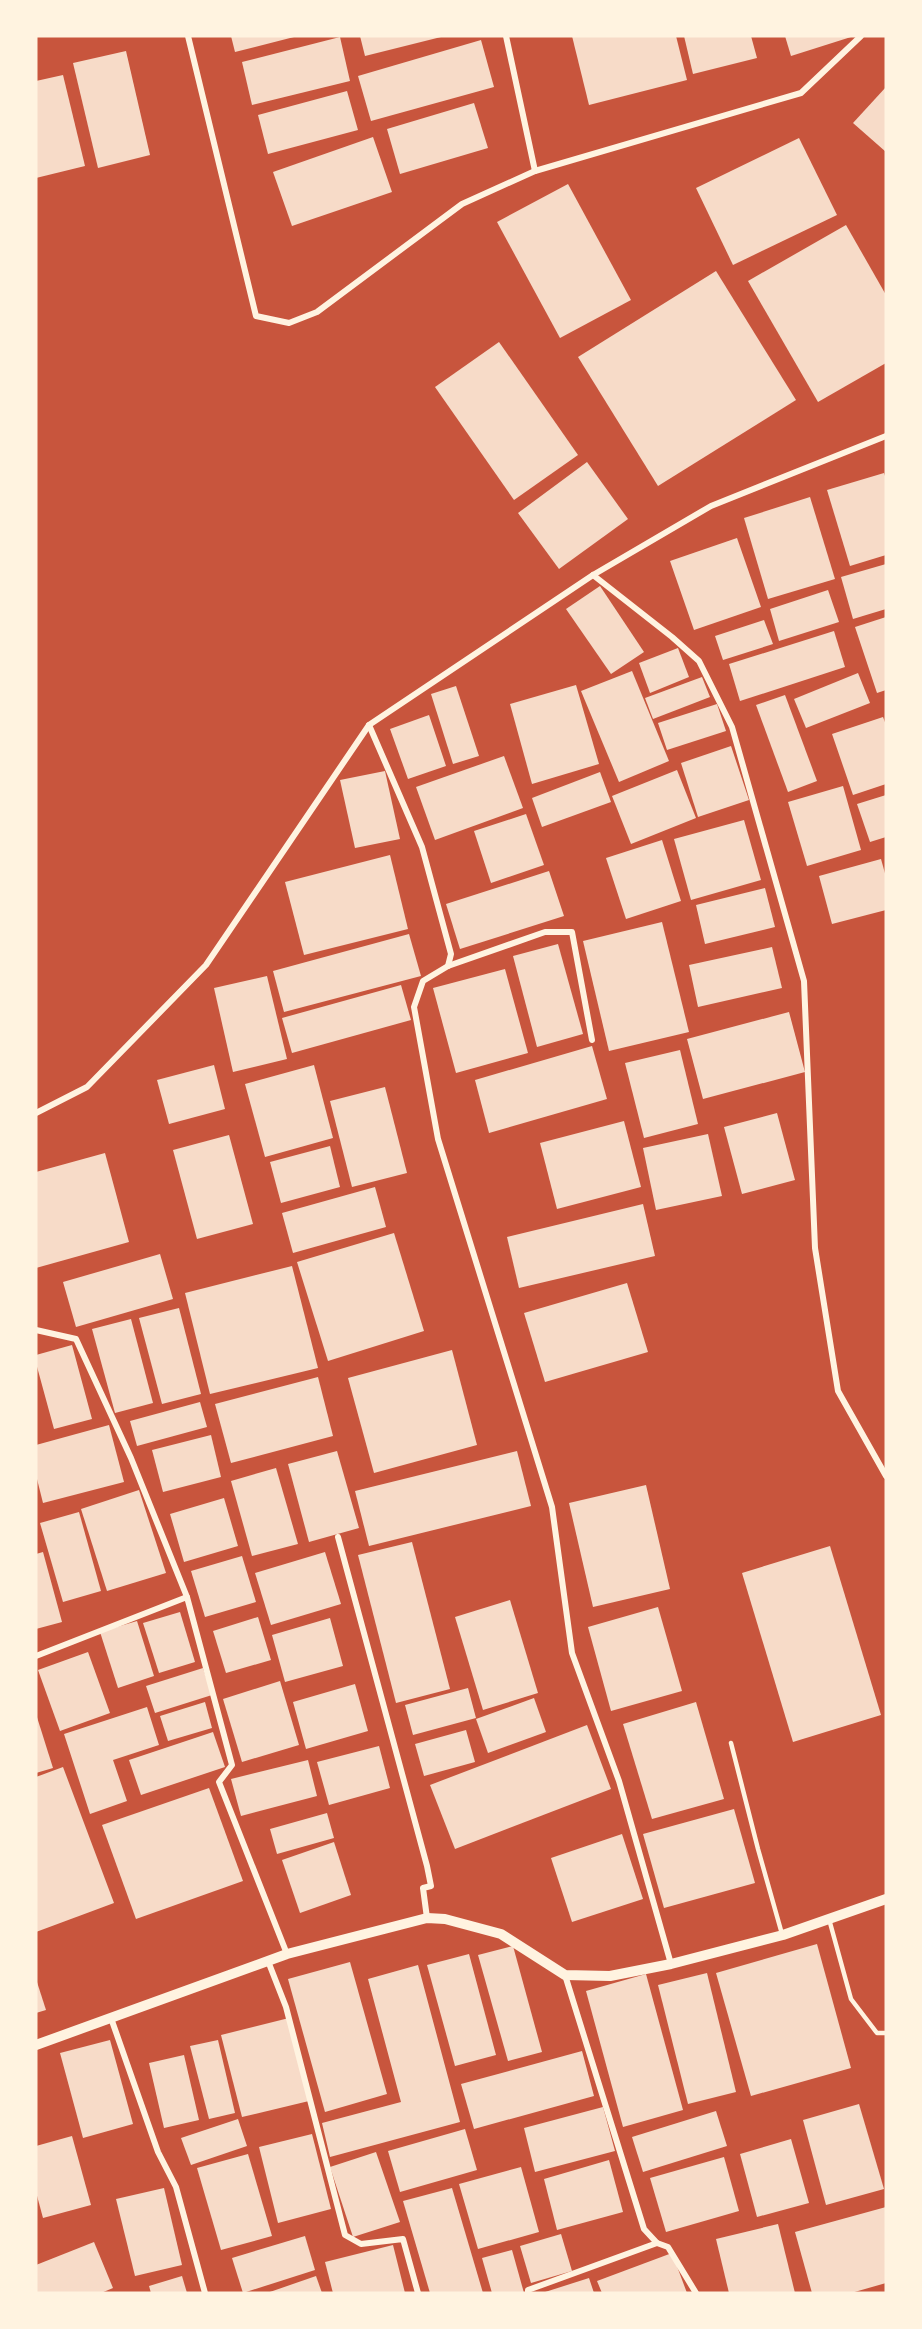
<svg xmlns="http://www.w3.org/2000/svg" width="922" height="2329" font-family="'Fira Sans Condensed',sans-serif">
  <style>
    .building { fill: #f7dbc8 }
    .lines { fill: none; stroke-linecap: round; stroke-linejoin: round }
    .service { stroke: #fff3e0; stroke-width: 4.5 }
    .minor { stroke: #fff3e0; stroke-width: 6 }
    .tertiary { stroke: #fff3e0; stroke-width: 10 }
  </style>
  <rect width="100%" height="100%" fill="#c8553d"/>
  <g class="building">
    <path d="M231 36H294V37L235 52Z"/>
    <path d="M360 36H441V37L365 56Z"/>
    <path d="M572 36H676L687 80 589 105Z"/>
    <path d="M684 36H751L757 58 693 74Z"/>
    <path d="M785 36H851V37L791 56Z"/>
    <path d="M340 37 350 81 252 105 242 62Z"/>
    <path d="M481 40 494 87 371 121 358 76Z"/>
    <path d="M126 51 150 155 98 168 73 63Z"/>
    <path d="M63 75 85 166 36 178V81Z"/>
    <path d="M886 87V152L853 123Z"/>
    <path d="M347 91 358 130 268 154 258 115Z"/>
    <path d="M474 103 488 148 400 174 387 129Z"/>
    <path d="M373 137 392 192 292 226 273 172Z"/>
    <path d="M799 138 837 215 733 265 696 188Z"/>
    <path d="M568 184 631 300 560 338 497 222Z"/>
    <path d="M846 225 886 295V363L818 402 748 281Z"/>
    <path d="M716 271 796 400 658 486 578 357Z"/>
    <path d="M499 342 578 455 514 500 435 387Z"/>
    <path d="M587 462 628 519 559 569 518 513Z"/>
    <path d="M884 473 886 479V555L850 566 827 490Z"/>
    <path d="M810 497 835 579 768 599 744 518Z"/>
    <path d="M737 538 761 607 694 630 670 561Z"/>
    <path d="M886 564V609L853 619 841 577Z"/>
    <path d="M600 586 644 652 611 674 566 609Z"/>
    <path d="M828 590 839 622 779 641 770 609Z"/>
    <path d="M886 617V690L877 693 855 627Z"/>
    <path d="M764 620 773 644 723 660 715 636Z"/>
    <path d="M834 631 845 667 740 701 729 664Z"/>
    <path d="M678 648 689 677 650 693 639 663Z"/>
    <path d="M632 671 669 761 619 782 581 691Z"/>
    <path d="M858 673 870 703 806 728 794 699Z"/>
    <path d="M702 677 710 697 653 719 645 698Z"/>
    <path d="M576 685 599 764 532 784 510 704Z"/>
    <path d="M456 686 479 756 453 764 431 694Z"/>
    <path d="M785 695 817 781 788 792 756 705Z"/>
    <path d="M717 704 726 731 667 750 658 723Z"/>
    <path d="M429 715 446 766 408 779 390 729Z"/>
    <path d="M883 717 886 725V784L853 795 832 734Z"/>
    <path d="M731 746 749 800 698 817 681 763Z"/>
    <path d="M504 756 523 808 435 840 416 787Z"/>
    <path d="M677 770 696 818 631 844 612 796Z"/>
    <path d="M385 771 400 839 355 848 340 780Z"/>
    <path d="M600 772 611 802 542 827 532 798Z"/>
    <path d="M843 786 861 850 807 866 788 802Z"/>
    <path d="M886 795V837L870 842 857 804Z"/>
    <path d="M526 814 544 865 491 883 474 831Z"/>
    <path d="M744 820 761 880 691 900 674 839Z"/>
    <path d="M662 840 681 901 626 919 606 858Z"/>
    <path d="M390 855 408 929 304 955 285 882Z"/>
    <path d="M881 859 886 877V910L832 924 819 876Z"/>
    <path d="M549 871 564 916 460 949 446 904Z"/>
    <path d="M765 888 775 927 705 944 696 905Z"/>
    <path d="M662 922 689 1032 609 1051 583 941Z"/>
    <path d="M409 934 421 976 284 1012 273 971Z"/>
    <path d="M558 944 583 1034 537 1047 513 956Z"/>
    <path d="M772 947 782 988 698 1007 689 965Z"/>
    <path d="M505 969 528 1053 456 1073 433 988Z"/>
    <path d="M267 976 287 1059 233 1072 214 988Z"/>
    <path d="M401 985 411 1020 292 1053 282 1018Z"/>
    <path d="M789 1012 805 1072 703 1099 687 1039Z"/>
    <path d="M592 1046 607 1099 489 1133 475 1080Z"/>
    <path d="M680 1050 698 1124 644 1138 625 1063Z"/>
    <path d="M214 1065 225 1109 169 1124 157 1080Z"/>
    <path d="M314 1065 333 1138 265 1157 245 1084Z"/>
    <path d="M385 1087 407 1173 352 1187 330 1101Z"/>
    <path d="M777 1113 795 1180 742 1194 724 1127Z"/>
    <path d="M624 1121 641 1187 557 1209 540 1143Z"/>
    <path d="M708 1134 722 1196 656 1210 643 1148Z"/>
    <path d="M229 1135 253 1224 197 1239 173 1150Z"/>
    <path d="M330 1146 340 1187 281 1203 270 1162Z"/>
    <path d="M105 1153 129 1242 36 1268V1172Z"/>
    <path d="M375 1187 386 1227 293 1253 282 1213Z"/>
    <path d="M643 1204 655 1256 519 1288 507 1237Z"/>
    <path d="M394 1233 424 1331 328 1361 297 1262Z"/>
    <path d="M160 1254 173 1299 76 1327 63 1282Z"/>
    <path d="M292 1266 318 1368 210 1394 185 1293Z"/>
    <path d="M627 1283 648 1352 545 1382 524 1313Z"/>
    <path d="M179 1308 201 1394 162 1404 139 1318Z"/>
    <path d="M131 1319 153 1403 115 1413 92 1329Z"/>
    <path d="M72 1345 92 1419 54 1429 36 1363V1355Z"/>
    <path d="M452 1350 477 1445 374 1473 348 1378Z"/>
    <path d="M318 1377 333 1436 231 1463 215 1404Z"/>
    <path d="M200 1402 207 1427 137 1446 130 1421Z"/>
    <path d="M109 1425 124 1482 43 1503 36 1475V1445Z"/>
    <path d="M211 1435 221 1477 163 1492 152 1450Z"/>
    <path d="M337 1451 359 1528 309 1542 288 1464Z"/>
    <path d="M517 1451 531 1506 369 1546 355 1491Z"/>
    <path d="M276 1468 298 1544 252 1556 231 1481Z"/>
    <path d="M646 1485 670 1589 593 1607 569 1503Z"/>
    <path d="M139 1490 166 1573 107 1591 81 1509Z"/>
    <path d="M224 1498 238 1546 184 1562 170 1514Z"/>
    <path d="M79 1512 101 1591 63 1602 40 1523Z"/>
    <path d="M412 1542 450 1689 396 1703 358 1555Z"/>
    <path d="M830 1546 881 1715 793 1742 742 1573Z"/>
    <path d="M43 1552 62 1622 36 1629V1554Z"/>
    <path d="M325 1552 341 1604 271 1625 255 1573Z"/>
    <path d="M242 1556 256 1602 205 1617 191 1571Z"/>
    <path d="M510 1600 538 1693 483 1710 455 1617Z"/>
    <path d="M658 1607 682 1691 611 1711 588 1627Z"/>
    <path d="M180 1612 195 1662 159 1673 143 1623Z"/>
    <path d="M258 1617 271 1660 226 1673 213 1631Z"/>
    <path d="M330 1618 343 1666 285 1682 272 1635Z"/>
    <path d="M137 1621 154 1676 118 1688 100 1632Z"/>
    <path d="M88 1652 110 1713 60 1731 38 1670Z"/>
    <path d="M203 1668 212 1695 155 1713 146 1686Z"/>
    <path d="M280 1681 299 1745 242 1762 223 1699Z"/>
    <path d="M355 1684 368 1731 306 1749 293 1702Z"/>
    <path d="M468 1688 476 1718 413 1735 405 1705Z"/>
    <path d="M534 1698 546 1732 488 1753 476 1719Z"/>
    <path d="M205 1702 212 1728 168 1741 160 1716Z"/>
    <path d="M696 1702 724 1799 652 1819 623 1724Z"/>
    <path d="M147 1707 159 1745 113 1760 127 1801 90 1814 64 1734Z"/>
    <path d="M36 1714 53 1768 36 1773Z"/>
    <path d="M587 1725 611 1789 455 1849 430 1785Z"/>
    <path d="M466 1730 475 1762 424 1776 415 1744Z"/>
    <path d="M213 1732 225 1767 141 1795 129 1760Z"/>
    <path d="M379 1746 390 1788 329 1805 317 1762Z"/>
    <path d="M308 1760 317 1796 241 1816 231 1779Z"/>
    <path d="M63 1767 114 1903 36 1932V1777Z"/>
    <path d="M209 1788 243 1881 136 1919 102 1825Z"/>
    <path d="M734 1809 755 1883 664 1908 643 1834Z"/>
    <path d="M327 1813 334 1838 277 1854 270 1829Z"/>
    <path d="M622 1834 643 1899 572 1922 551 1858Z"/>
    <path d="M334 1842 351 1895 300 1913 282 1860Z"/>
    <path d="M817 1944 851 2068 751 2096 716 1973Z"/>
    <path d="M513 1946 542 2052 508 2061 478 1955Z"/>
    <path d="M469 1954 496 2055 455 2066 427 1965Z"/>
    <path d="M350 1962 387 2094 325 2112 288 1979Z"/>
    <path d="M418 1965 460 2122 330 2157 322 2123 401 2102 368 1979Z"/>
    <path d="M707 1973 736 2092 688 2104 658 1985Z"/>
    <path d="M646 1974 683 2110 623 2127 586 1991Z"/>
    <path d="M36 1979 46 2010 36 2013Z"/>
    <path d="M289 2018 309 2101 242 2117 221 2035Z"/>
    <path d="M110 2040 133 2124 83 2138 60 2053Z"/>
    <path d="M218 2040 235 2113 209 2119 190 2046Z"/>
    <path d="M582 2051 594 2096 474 2129 461 2084Z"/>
    <path d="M184 2055 199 2120 164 2128 149 2063Z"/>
    <path d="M859 2104 884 2189 826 2205 803 2120Z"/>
    <path d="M603 2107 615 2151 535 2172 524 2128Z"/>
    <path d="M716 2111 727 2146 643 2172 632 2137Z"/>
    <path d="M238 2119 247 2146 191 2165 181 2138Z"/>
    <path d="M465 2129 477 2170 400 2192 388 2151Z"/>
    <path d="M312 2134 331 2209 278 2223 259 2147Z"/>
    <path d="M72 2136 91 2205 43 2218 36 2192V2146Z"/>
    <path d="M791 2139 809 2203 757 2217 740 2154Z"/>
    <path d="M376 2152 400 2222 353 2237 330 2167Z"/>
    <path d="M248 2154 272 2236 221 2250 197 2168Z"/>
    <path d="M724 2157 739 2211 666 2232 650 2178Z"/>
    <path d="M609 2160 623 2212 557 2230 544 2179Z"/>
    <path d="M521 2167 539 2232 478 2249 459 2184Z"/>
    <path d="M164 2188 182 2265 135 2276 116 2199Z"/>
    <path d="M452 2188 483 2293H430L403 2201Z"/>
    <path d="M886 2207V2283L851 2293H812L795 2232Z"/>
    <path d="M778 2224 795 2293H729L716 2239Z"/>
    <path d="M561 2234 572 2271 531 2283 520 2246Z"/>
    <path d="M305 2236 315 2270 243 2293 232 2258Z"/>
    <path d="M94 2242 113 2288 101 2293H36V2265Z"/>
    <path d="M393 2245 405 2293H333L325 2262Z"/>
    <path d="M512 2250 524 2293H492L482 2258Z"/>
    <path d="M672 2253 687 2293H602L597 2281Z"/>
    <path d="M182 2276 187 2293H151L149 2286Z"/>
    <path d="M316 2276 322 2293H267Z"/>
    <path d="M589 2278 594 2293H542Z"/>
  </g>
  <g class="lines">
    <g class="service">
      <path d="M731 1743 758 1849 782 1934"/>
      <path d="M829 1919 851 1999 877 2033H886"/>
    </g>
    <g class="minor">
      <path d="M188 36 256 316 289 323 317 312 462 204 535 171 801 93 861 36"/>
      <path d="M506 36 535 171"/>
      <path d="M593 575 672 637 699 661 732 727 804 981 815 1248 838 1391 886 1476"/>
      <path d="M369 725 422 847 451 954 448 966"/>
      <path d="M592 1040 572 932H545L448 966 423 981 414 1007 438 1139 552 1507 572 1653 619 1781 671 1964"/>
      <path d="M36 1113 87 1087 206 965 369 725 593 575 711 506 886 436"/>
      <path d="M36 1330 76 1339 131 1458 187 1597 232 1765 219 1782 287 1954"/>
      <path d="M338 1537 427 1866 431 1886 423 1888 427 1918"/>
      <path d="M36 1656 187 1597"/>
      <path d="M268 1961 286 2007 345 2235 361 2244 403 2239 418 2293"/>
      <path d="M565 1975 644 2229 657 2243 668 2247 696 2293"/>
      <path d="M111 2018 158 2152 176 2187 205 2293"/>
      <path d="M528 2293V2290L657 2243"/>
    </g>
    <path class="tertiary" d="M36 2045 287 1954 427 1918 445 1919 501 1934 565 1975 610 1976 671 1964 783 1935 886 1899"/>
  </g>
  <rect width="922" height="2329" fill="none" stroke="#fff3e0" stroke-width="75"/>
</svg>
